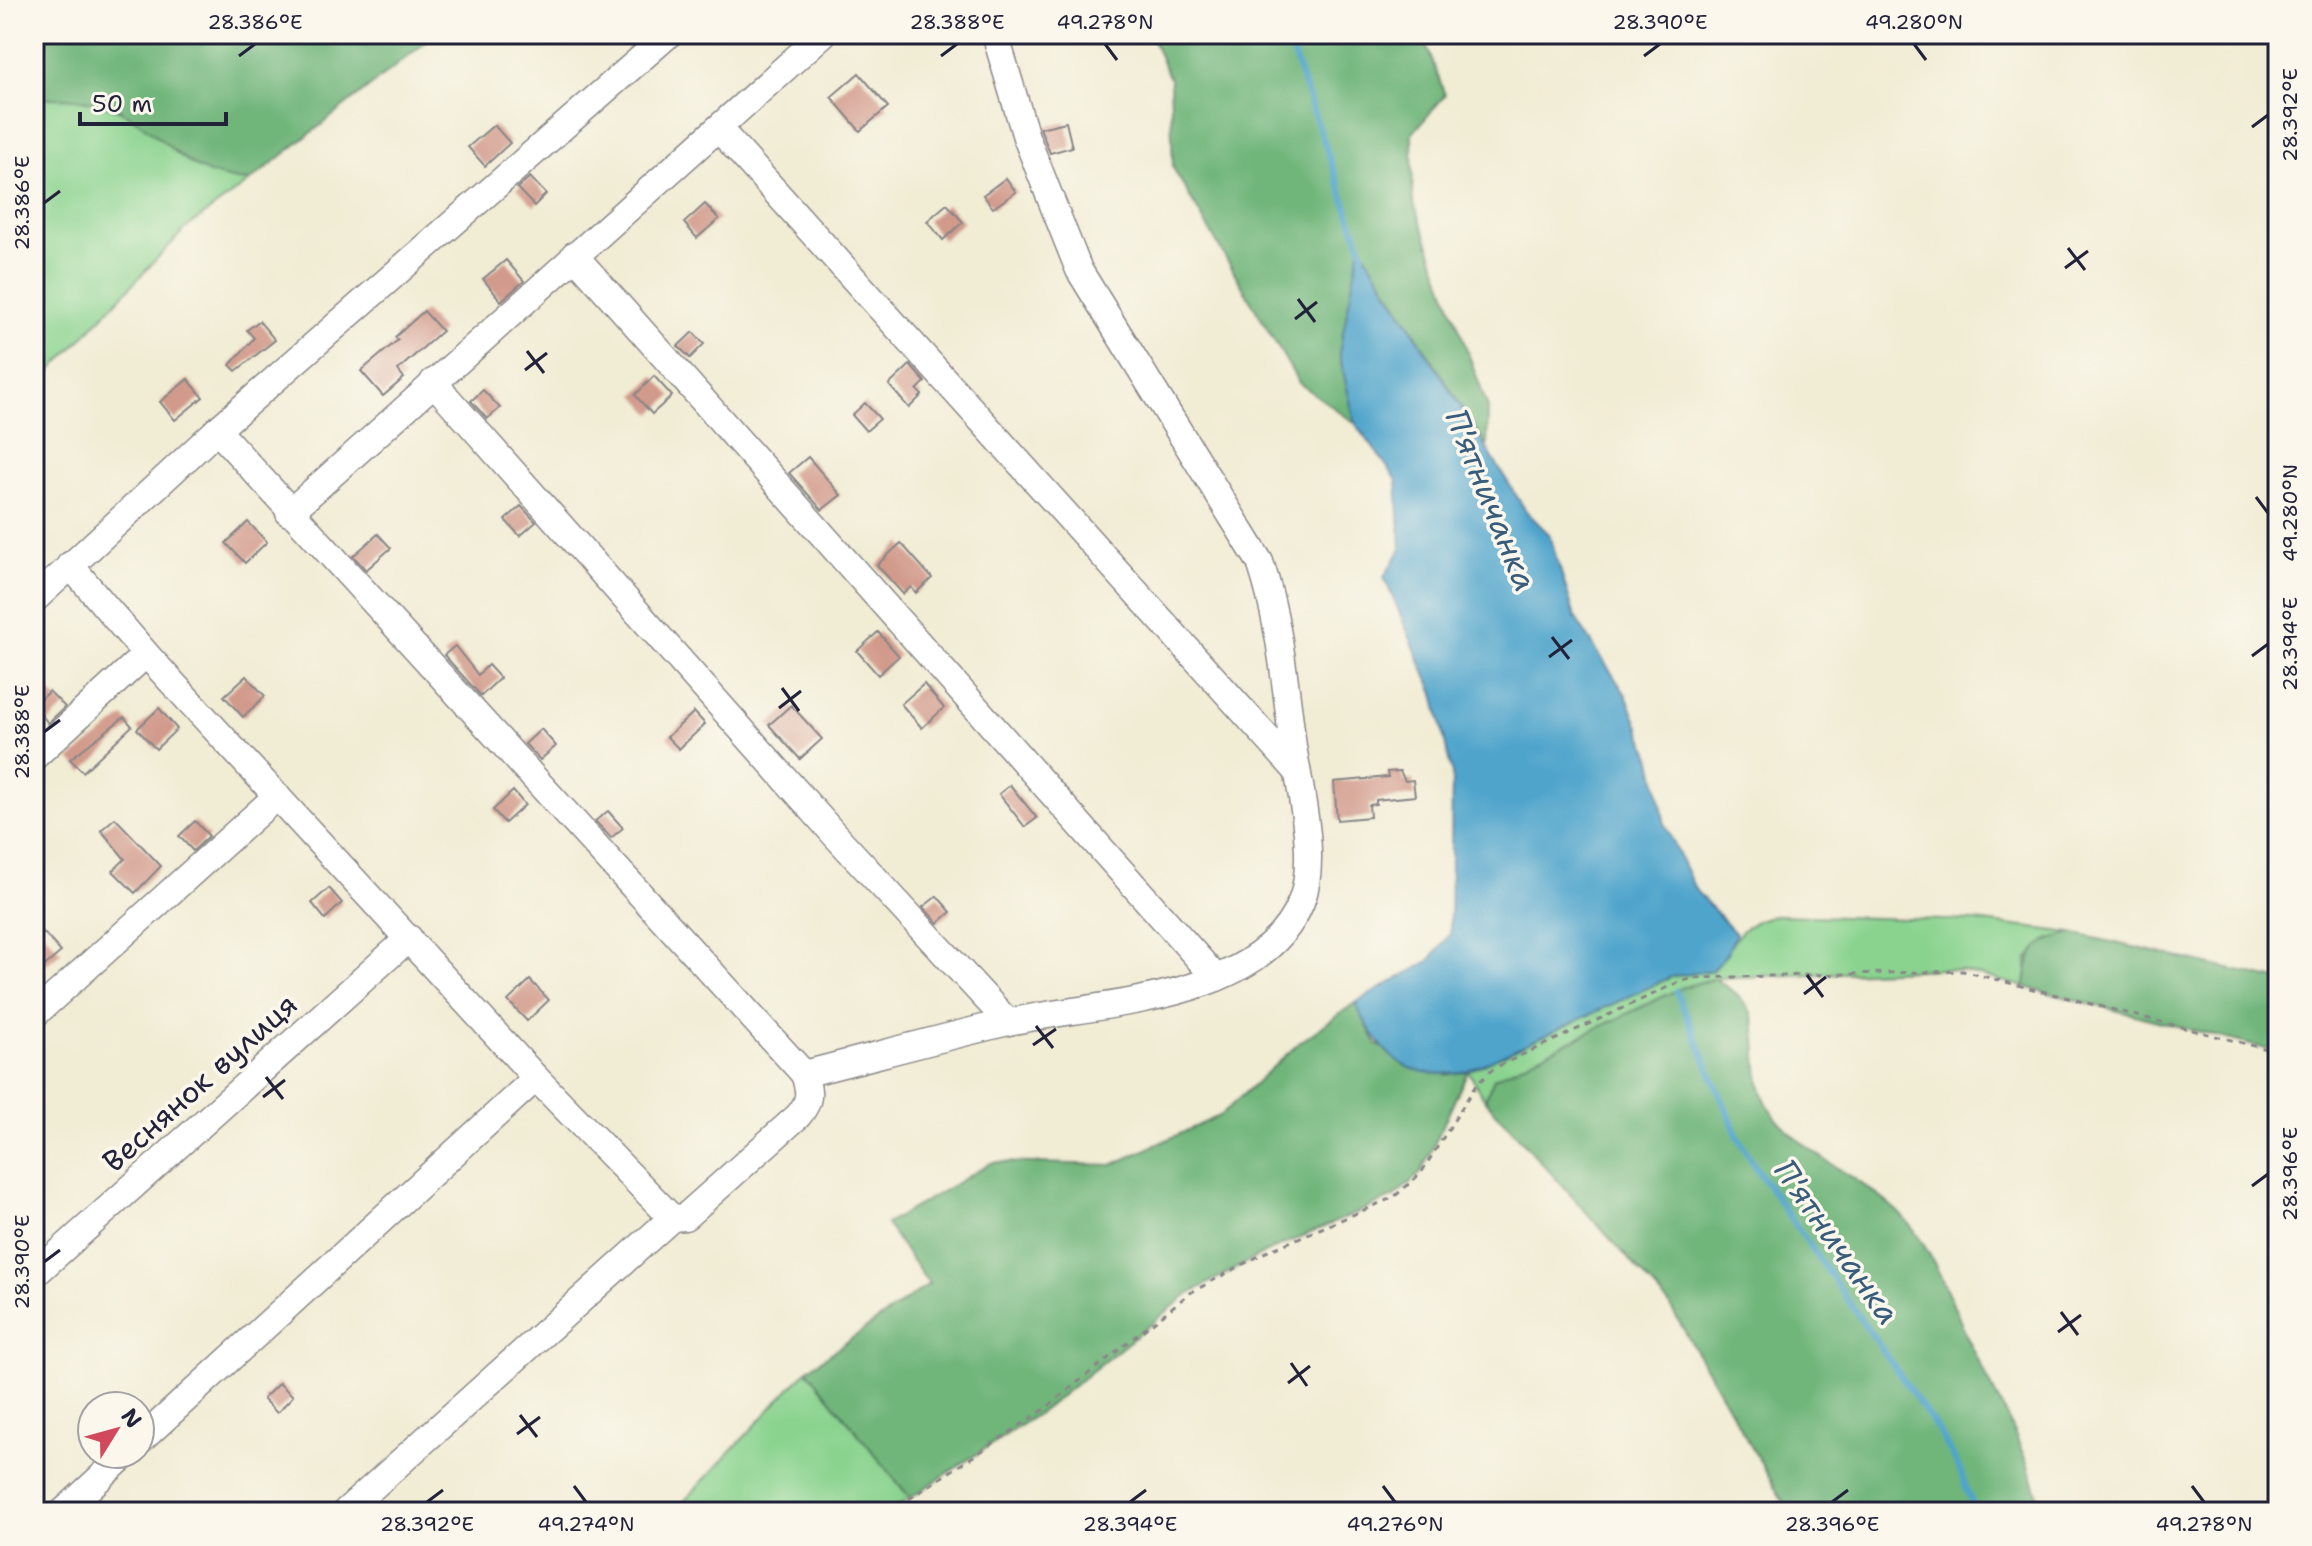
<svg xmlns="http://www.w3.org/2000/svg" width="2312" height="1546" font-family="'Shantell Sans',sans-serif">
  <style>
    .green { fill: #8ad38f; stroke: #567a65; stroke-width: 2 }
    .forest { fill: #6fb57a; stroke: #486c5a; stroke-width: 2 }
    .water { fill: #50a4cc; stroke: #396384; stroke-width: 2 }
    .lines { fill: none; stroke-linecap: round; stroke-linejoin: round }
    .stream { stroke: #50a4cc; stroke-width: 6 }
    .building { fill: #d19a8b }
    .minor-casing { stroke: #8a8788; stroke-width: 29 }
    .path { stroke: #8a8788; stroke-width: 3; stroke-dasharray: 6 6; stroke-linecap: butt }
    .minor { stroke: #fff; stroke-width: 26 }
    .ticks { fill: none; stroke: #22223b; stroke-width: 3 }
    .labels { text-anchor: middle; stroke-width: 7; stroke-linejoin: round; paint-order: stroke }
    .street-label { font-size: 30px; fill: #22223b; stroke: #fbf7ec }
    .water-label { font-size: 32px; font-style: italic; fill: #375c7c; stroke: #fbf7ec }
    .neatline { fill: none; stroke: #22223b; stroke-width: 3 }
    .ticks-label { font-size: 20px; text-anchor: middle; fill: #22223b }
  </style>
  <rect width="100%" height="100%" fill="#fbf7ec"/>
  <filter id="ink" filterUnits="userSpaceOnUse"><feTurbulence type="fractalNoise" baseFrequency=".0125" numOctaves="2"/><feDisplacementMap in="SourceGraphic" scale="16" xChannelSelector="R" yChannelSelector="G"/><feConvolveMatrix kernelMatrix="1 2 1 2 8 2 1 2 1" color-interpolation-filters="sRGB"/></filter>
  <filter id="wash" filterUnits="userSpaceOnUse"><feTurbulence type="fractalNoise" baseFrequency=".006" numOctaves="4" result="noise"/><feDisplacementMap in="SourceGraphic" scale="32" xChannelSelector="R" yChannelSelector="G"/><feGaussianBlur stdDeviation="1.8" result="paint"/><feColorMatrix in="noise" values="0 0 0 0 0 0 0 0 0 0 0 0 0 0 0 0 0 1.4 0 .05"/><feComposite in="paint" operator="in"/></filter>
  <g filter="url(#wash)">
    <rect width="100%" height="100%" fill="#f1ecd4"/>
    <g class="green">
      <path d="M60 96C83 101 112 104 132 117 176 148 191 177 250 181L185 229 34 389V99Z"/>
      <path d="M1777 915 1975 921 2072 933 2048 940 2028 958 2025 987 1963 971 1942 969 1715 978 1681 988 1494 1078 1485 1100 1468 1071 1671 977 1713 970C1735 944 1738 921 1777 915Z"/>
      <path d="M807 1370 910 1498 889 1512H674Z"/>
    </g>
    <g class="forest">
      <path d="M34 34H436L250 181C187 177 178 148 131 117 105 99 64 96 34 99Z"/>
      <path d="M1150 34H1403L1427 47 1445 95 1412 134 1413 201 1488 408 1487 447 1361 247 1339 353 1355 423 1299 383 1173 168 1170 79Z"/>
      <path d="M2072 933 2278 980V1052L2025 987C2029 948 2035 943 2072 933Z"/>
      <path d="M1715 978C1726 986 1738 994 1747 1006 1765 1032 1747 1080 1774 1115 1806 1156 1861 1177 1898 1212 1932 1245 1949 1297 1968 1339 1995 1395 2028 1451 2042 1512H1789L1669 1304 1485 1100 1494 1078 1681 988Z"/>
      <path d="M1355 1003 1377 1045 1447 1075 1468 1071 1421 1173 1394 1197 1266 1252 1190 1293 1042 1411 910 1498 807 1370 929 1284 886 1224 993 1162 1112 1165 1221 1115 1299 1043Z"/>
    </g>
    <path class="water" d="M1360 246 1526 511 1549 534 1575 617 1626 695 1652 759 1665 825 1696 891 1736 934 1727 953 1713 970 1671 977 1468 1071C1404 1083 1383 1056 1355 1003L1429 961 1450 934 1452 774 1434 693 1384 577 1401 549 1397 480 1355 423 1339 353Z"/>
    <g class="lines">
      <g class="stream">
        <path d="M1286 34 1363 253"/>
        <path d="M1676 991 1739 1139 1754 1165 1940 1433 1959 1468 1975 1512"/>
      </g>
    </g>
    <g id="blocks">
      <g class="building">
        <path d="M859 73 888 107 860 131 831 97Z"/>
        <path d="M1066 122 1072 147 1050 153 1040 128Z"/>
        <path d="M494 125 510 143 485 166 468 147Z"/>
        <path d="M530 177 546 194 534 206 517 188Z"/>
        <path d="M1006 178 1016 192 993 208 983 195Z"/>
        <path d="M705 204 719 219 697 238 684 223Z"/>
        <path d="M947 204 963 222 943 240 927 221Z"/>
        <path d="M506 260 524 281 501 301 483 279Z"/>
        <path d="M424 311 442 331 398 370 404 378 383 396 361 371 398 340 395 337Z"/>
        <path d="M259 321 275 340 236 371 230 365 254 338 247 330Z"/>
        <path d="M693 332 704 344 690 358 678 346Z"/>
        <path d="M910 365 925 382 917 390 922 395 909 408 889 385Z"/>
        <path d="M654 376 672 396 652 414 635 395Z"/>
        <path d="M188 379 203 397 175 420 160 402Z"/>
        <path d="M483 390 500 408 487 419 471 401Z"/>
        <path d="M865 403 880 419 866 431 852 415Z"/>
        <path d="M808 457 841 495 822 510 789 473Z"/>
        <path d="M521 506 536 522 520 536 505 520Z"/>
        <path d="M248 522 267 542 245 563 226 543Z"/>
        <path d="M378 534 391 548 366 570 353 556Z"/>
        <path d="M901 543 932 578 916 593 911 587 903 594 877 565Z"/>
        <path d="M878 632 899 656 878 675 857 651Z"/>
        <path d="M455 646 478 675 488 665 500 678 481 696 444 655Z"/>
        <path d="M246 676 265 696 243 717 224 696Z"/>
        <path d="M924 684 944 708 922 728 901 704Z"/>
        <path d="M49 691 65 707 48 723 34 705Z"/>
        <path d="M791 705 822 739 800 759 769 725Z"/>
        <path d="M159 708 177 729 156 749 137 729Z"/>
        <path d="M694 712 705 724 679 749 667 737Z"/>
        <path d="M124 717 132 726 83 772 70 759Z"/>
        <path d="M541 729 556 746 540 760 525 744Z"/>
        <path d="M1400 771 1405 781 1413 780 1415 796 1376 800V804L1369 805 1370 817 1337 820 1334 782 1388 777 1387 772Z"/>
        <path d="M1010 785 1037 818 1025 827 999 794Z"/>
        <path d="M513 791 525 805 505 823 493 810Z"/>
        <path d="M608 811 623 828 611 838 595 821Z"/>
        <path d="M115 818 161 866 135 893 113 871 125 859 101 830Z"/>
        <path d="M195 821 209 836 193 851 179 836Z"/>
        <path d="M329 888 342 903 325 919 312 903Z"/>
        <path d="M937 896 951 912 938 923 923 907Z"/>
        <path d="M44 933 61 952 34 975V941Z"/>
        <path d="M530 980 549 1000 527 1021 508 1001Z"/>
        <path d="M279 1383 293 1396 277 1413 263 1399Z"/>
      </g>
    </g>
  </g>
  <g filter="url(#ink)">
    <use href="#blocks" fill-opacity="0" stroke="#8a8788" stroke-width="2"/>
    <g class="lines">
      <defs>
        <g id="minor">
          <path d="M719 129 1297 771"/>
          <path d="M574 255 1216 978"/>
          <path d="M433 382 835 835 1008 1022"/>
          <path d="M217 430 804 1074"/>
          <path d="M289 513 823 34"/>
          <path d="M70 565 146 654 536 1078 672 1218 685 1217 798 1116C811 1101 810 1092 804 1074 871 1057 937 1039 1004 1023 1093 1002 1260 1004 1301 902 1318 860 1300 790 1293 746 1285 684 1280 621 1260 562L1079 270 1026 137 995 34"/>
          <path d="M34 600 217 430 669 34"/>
          <path d="M34 757 146 654"/>
          <path d="M34 1015 277 796"/>
          <path d="M34 1275 409 938"/>
          <path d="M140 1441 536 1078"/>
          <path d="M63 1512 126 1454"/>
          <path d="M345 1512 672 1218"/>
        </g>
      </defs>
      <use href="#minor" class="minor-casing"/>
      <path class="path" d="M889 1512 1042 1411 1190 1293 1266 1252 1394 1197 1421 1173 1476 1085 1494 1068 1679 982 1695 978 1963 971 2278 1052"/>
      <use href="#minor" class="minor"/>
    </g>
  </g>
  <path class="ticks" d="M1105 44 1117 60M1914 44 1926 60M239 56 255 44M941 56 957 44M1644 56 1660 44M2252 127 2268 115M44 203 60 191M2068 248 2085 270M2065 268 2088 251M1298 299 1315 322M1295 319 1317 302M527 351 544 373M525 370 547 353M2256 497 2268 513M1552 637 1569 659M2252 656 2268 644M1549 657 1572 640M782 688 799 711M779 708 801 691M44 732 60 720M1807 975 1823 997M1804 994 1826 977M1036 1026 1053 1048M1033 1045 1056 1029M266 1077 283 1099M263 1097 285 1080M2252 1186 2268 1174M44 1262 60 1250M2061 1312 2078 1335M2058 1332 2081 1315M1291 1363 1307 1386M1288 1383 1310 1366M520 1415 537 1437M517 1434 540 1417M574 1486 586 1502M1383 1486 1395 1502M2192 1486 2204 1502M427 1502 443 1490M1130 1502 1146 1490M1832 1502 1848 1490"/>
  <g class="labels">
    <g class="street-label">
      <text transform="translate(200 1083) rotate(-42)" y="10">Веснянок вулиця</text>
    </g>
    <g class="water-label">
      <text transform="translate(1491 500) rotate(68)" y="11">П'ятничанка</text>
      <text transform="translate(1837 1242) rotate(55)" y="11">П'ятничанка</text>
    </g>
  </g>
  <rect width="2312" height="1546" fill="none" stroke="#fbf7ec" stroke-width="88"/>
  <g transform="translate(116 1430) rotate(53)"><circle r="38" fill="#fbf7ec" stroke="#a4a2a5" stroke-width="2"/>
  <path d="M0-6L14 30L0 20L-14 30Z" fill="#d1495b"/>
  <text y="-12" font-size="22" font-weight="bold" text-anchor="middle" fill="#22223b">N</text>
  </g>
  <path d="M80 112v12h146v-12" fill="none" stroke="#22223b" stroke-width="4"/>
  <text x="92" y="112" font-size="24" fill="#22223b" stroke="#fbf7ec" stroke-width="6" paint-order="stroke">50 m</text>
  <rect x="44" y="44" width="2224" height="1458" class="neatline"/>
  <g class="ticks-label">
    <text x="255" y="29">28.386°E</text>
    <text x="957" y="29">28.388°E</text>
    <text x="1105" y="29">49.278°N</text>
    <text x="1660" y="29">28.390°E</text>
    <text x="1914" y="29">49.280°N</text>
    <text transform="translate(2290 115) rotate(-90)" y="7">28.392°E</text>
    <text transform="translate(22 203) rotate(-90)" y="7">28.386°E</text>
    <text transform="translate(2290 513) rotate(-90)" y="7">49.280°N</text>
    <text transform="translate(2290 644) rotate(-90)" y="7">28.394°E</text>
    <text transform="translate(22 732) rotate(-90)" y="7">28.388°E</text>
    <text transform="translate(2290 1174) rotate(-90)" y="7">28.396°E</text>
    <text transform="translate(22 1262) rotate(-90)" y="7">28.390°E</text>
    <text x="427" y="1531">28.392°E</text>
    <text x="586" y="1531">49.274°N</text>
    <text x="1130" y="1531">28.394°E</text>
    <text x="1395" y="1531">49.276°N</text>
    <text x="1832" y="1531">28.396°E</text>
    <text x="2204" y="1531">49.278°N</text>
  </g>
</svg>
